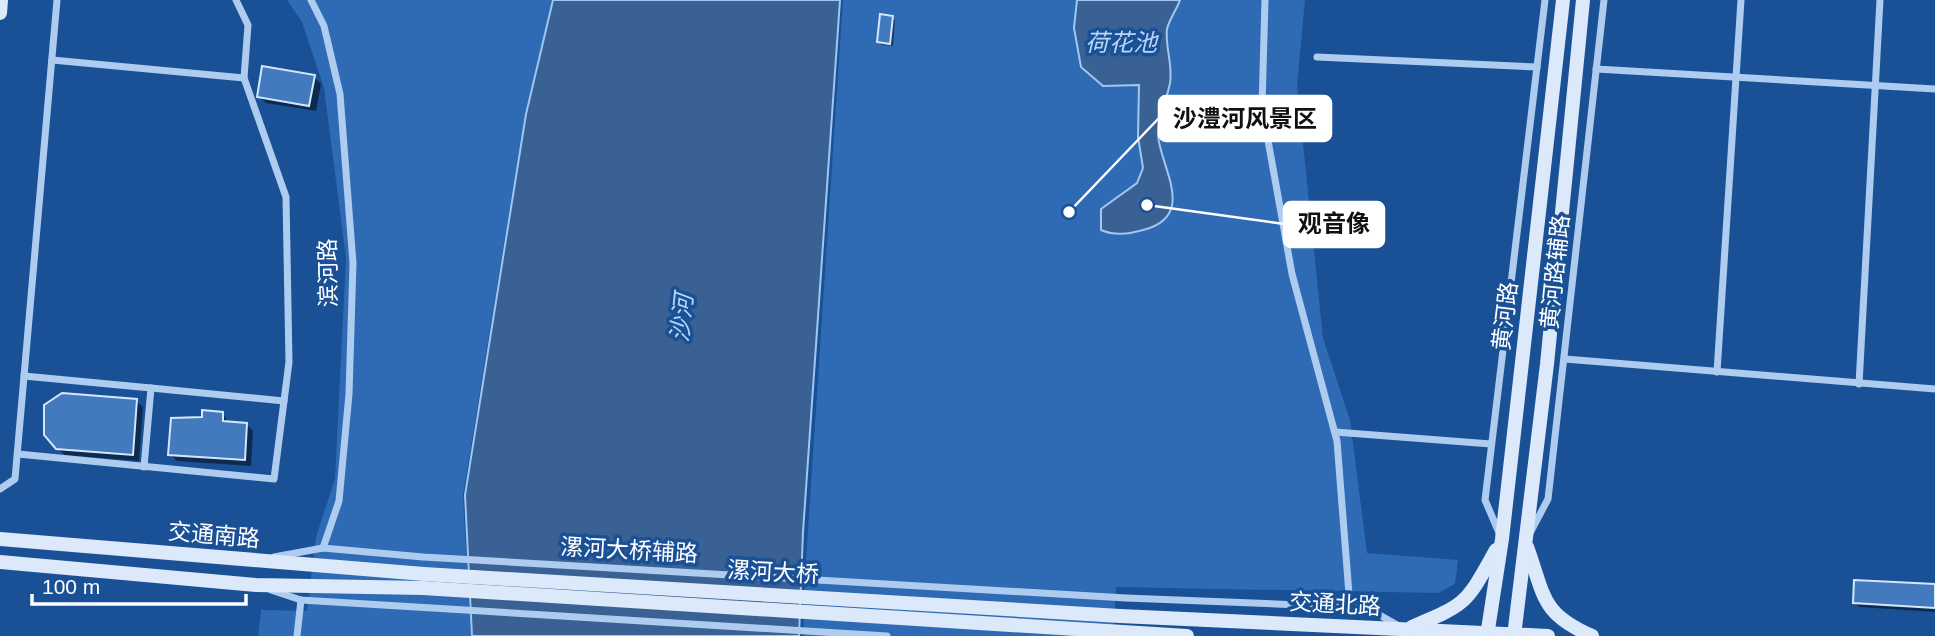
<svg xmlns="http://www.w3.org/2000/svg" width="1935" height="636" font-family="Helvetica,'Noto Sans SC',sans-serif">
  <style>
    .green { fill: #2e6bb4 }
    .water { fill: #3a6193; stroke: #a0c7f2; stroke-width: 2 }
    .shadow { fill: #0007 }
    .building { fill: #437abd; stroke: #d4e6fb; stroke-width: 2 }
    .lines { fill: none; stroke-linecap: round; stroke-linejoin: round }
    .street { stroke: #adccf0; stroke-width: 7 }
    .secondary { stroke: #dbe9fb; stroke-width: 14 }
    .labels { text-anchor: middle; stroke-width: 7; stroke-linejoin: round; paint-order: stroke }
    .street-label { font-size: 23px; fill: #fff; stroke: #1a5196 }
    .water-label { font-size: 24px; font-style: italic; fill: #bad6f7; stroke: #1a5196 }
    .leader { fill: none; stroke: #fff; stroke-width: 2.5 }
    .callout-dot { fill: #fff; stroke: #1a5196; stroke-width: 2.5 }
    .callout { fill: #fff; stroke: #fff; stroke-width: 2.5 }
    .callout-label { font-size: 24px; text-anchor: middle; font-weight: bold; fill: #111 }
  </style>
  <rect width="100%" height="100%" fill="#1a5196"/>
  <g class="green">
    <path d="M287 0H552L525 114 463 495 471 636H258L261 610 307 611 316 537 335 479 346 258 324 88 302 22Z"/>
    <path d="M843 0H1305L1297 85 1323 338 1350 420 1367 553 1458 560 1455 584 1438 593 1116 587 1113 636H804L803 606Z"/>
  </g>
  <g class="water">
    <path d="M553 0H840L803 532 799 636H472L465 495 526 114Z"/>
    <path d="M1077 0H1180C1177 9 1169 20 1167 29 1165 47 1173 65 1170 83 1167 100 1157 117 1158 135 1160 167 1198 216 1143 230 1128 234 1115 236 1101 230V209L1137 183 1143 168 1138 137 1139 85 1103 86 1081 67 1074 28Z"/>
  </g>
  <g class="shadow">
    <path d="M892 17 895 20 893 46 882 45 879 42Z"/>
    <path d="M314 77 321 84 316 111 266 103 259 96Z"/>
    <path d="M136 401 143 407 139 461 65 455 57 448Z"/>
    <path d="M223 414 229 423 246 424 253 431 251 466 177 461 170 454 203 419Z"/>
    <path d="M1935 586V612L1859 607 1854 602Z"/>
  </g>
  <g class="building">
    <path d="M880 14 893 16 890 44 877 42Z"/>
    <path d="M262 66 315 75 309 106 257 97Z"/>
    <path d="M62 393 137 399 133 455 56 449 44 435V405Z"/>
    <path d="M202 410 223 412V421L247 423 245 460 168 455 171 418 202 417Z"/>
    <path d="M1854 580 1935 584V608L1853 603Z"/>
  </g>
  <g class="lines">
    <g class="street">
      <path d="M311 0 324 26 340 94 353 263 349 394 339 501 323 548"/>
      <path d="M1265 0 1262 107 1292 274 1337 441 1350 607"/>
      <path d="M1317 57 1537 67"/>
      <path d="M52 60 244 78"/>
      <path d="M1596 69 1935 89"/>
      <path d="M1565 359 1935 389"/>
      <path d="M1717 372 1741 0"/>
      <path d="M24 376 151 388 144 467"/>
      <path d="M1859 384 1880 0"/>
      <path d="M151 388 284 401"/>
      <path d="M1335 432 1491 444"/>
      <path d="M18 454 274 479 289 362 286 197 244 78 248 25 236 0"/>
      <path d="M0 489 15 479 57 0"/>
      <path d="M1530 533 1548 499 1604 0"/>
      <path d="M1500 535 1485 500 1545 0"/>
      <path d="M274 557 323 548 423 557 1126 598 1350 607 1369 609 1399 626"/>
      <path d="M271 590 301 600 887 636"/>
      <path d="M297 636 301 600"/>
    </g>
    <g class="secondary">
      <path d="M0 13 1 0"/>
      <path d="M0 539 424 574 1120 616 1548 636"/>
      <path d="M1527 547C1545 596 1540 613 1592 636"/>
      <path d="M0 562 256 585 423 588 1187 636"/>
      <path d="M1412 627C1469 603 1466 603 1496 550"/>
      <path d="M1487 636 1502 539 1563 0"/>
      <path d="M1514 636 1547 364 1583 0"/>
    </g>
  </g>
  <g class="labels">
    <g class="street-label">
      <text transform="translate(1555 272) rotate(-84)" y="8">黄河路辅路</text>
      <text transform="translate(328 273) rotate(-91)" y="8">滨河路</text>
      <text transform="translate(1505 316) rotate(-83)" y="8">黄河路</text>
      <text transform="translate(214 535) rotate(5)" y="8">交通南路</text>
      <text transform="translate(629 550) rotate(3)" y="8">漯河大桥辅路</text>
      <text transform="translate(773 572) rotate(3)" y="8">漯河大桥</text>
      <text transform="translate(1335 604) rotate(3)" y="8">交通北路</text>
    </g>
    <g class="water-label">
      <text x="1121" y="51">荷花池</text>
      <text transform="translate(682 318) rotate(-84)" y="8">沙河</text>
    </g>
  </g>
  <path class="leader" d="M1069 212L1159 118M1147 205L1284 224"/>
  <g class="callout-dot">
    <circle cx="1069" cy="212" r="7"/>
    <circle cx="1147" cy="205" r="7"/>
  </g>
  <g class="callout">
    <rect x="1159" y="96" width="172" height="45" rx="7"/>
    <rect x="1284" y="202" width="100" height="45" rx="7"/>
  </g>
  <g class="callout-label">
    <text x="1245" y="127">沙澧河风景区</text>
    <text x="1334" y="232">观音像</text>
  </g>
  <path d="M32 594v10h214v-10" fill="none" stroke="#ffffff" stroke-width="3.5"/>
  <text x="42" y="594" font-size="21" fill="#ffffff" stroke="#1a5196" stroke-width="5" paint-order="stroke">100 m</text>
</svg>
